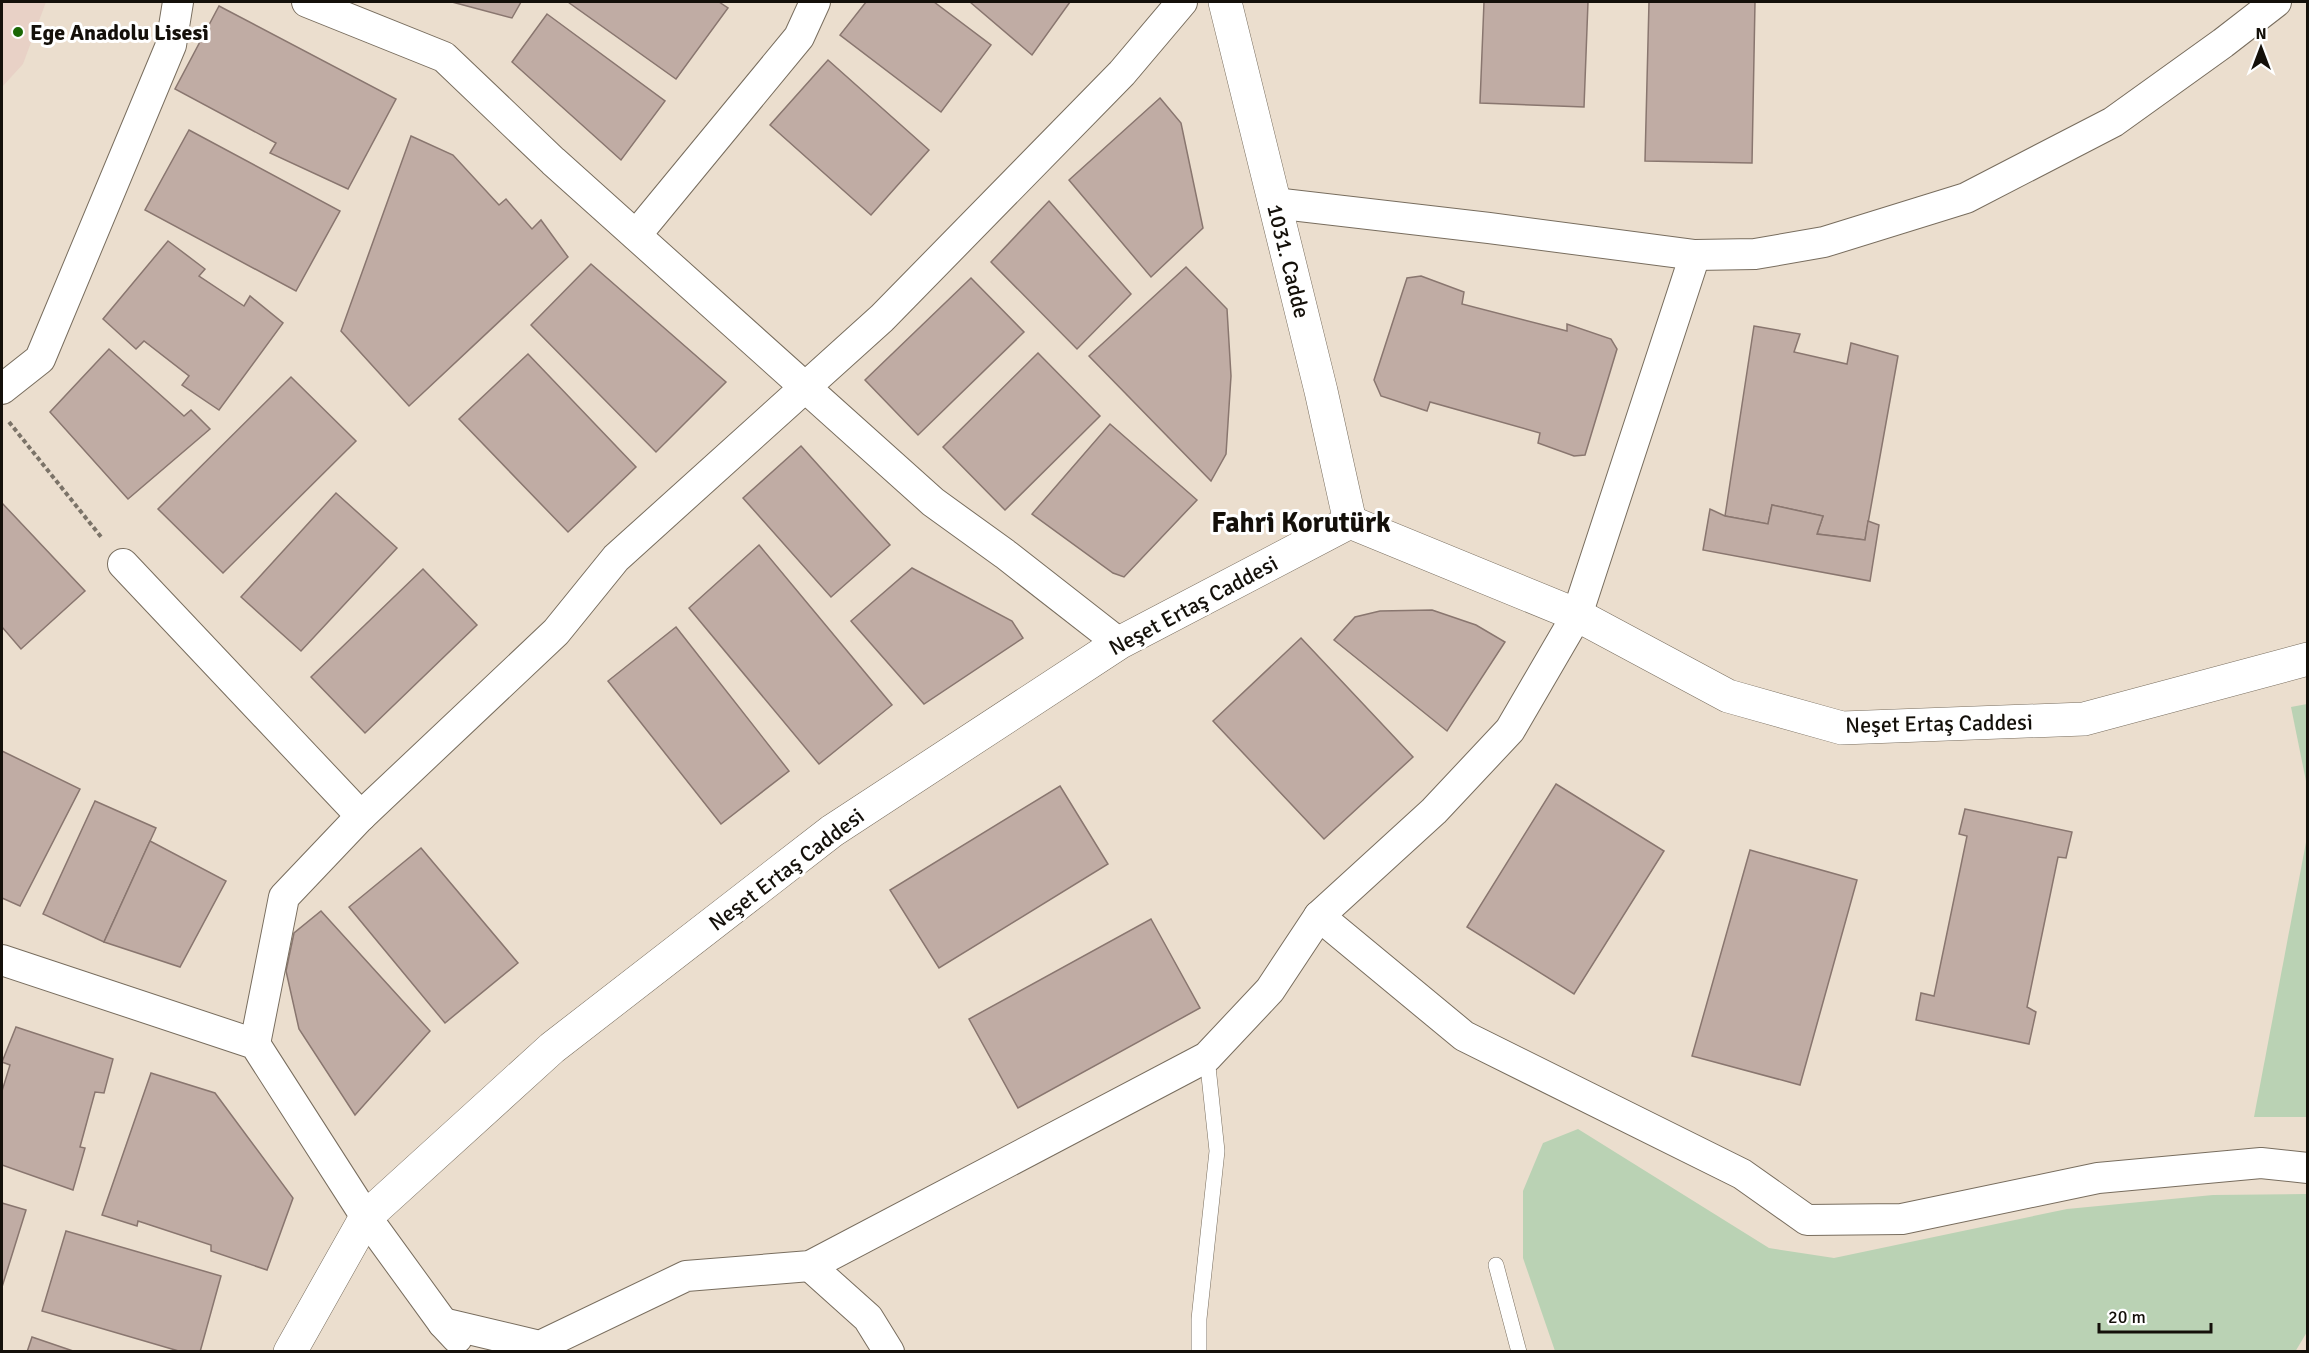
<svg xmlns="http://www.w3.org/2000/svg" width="2309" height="1353" font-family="Signika,sans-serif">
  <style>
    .education { fill: #e8d1c6 }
    .green { fill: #bad2b4 }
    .building { fill: #c0aca4; stroke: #89766f; stroke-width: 1.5 }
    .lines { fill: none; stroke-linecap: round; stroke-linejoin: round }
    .service-casing { stroke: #786d5e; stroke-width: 16 }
    .minor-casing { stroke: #786d5e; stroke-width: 32 }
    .tertiary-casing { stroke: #786d5e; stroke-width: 34 }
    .secondary-casing { stroke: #786d5e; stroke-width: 34 }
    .path { stroke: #7b7368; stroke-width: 4; stroke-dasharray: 4.5 3; stroke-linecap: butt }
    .service { stroke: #fff; stroke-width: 15 }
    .minor { stroke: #fff; stroke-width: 30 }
    .tertiary { stroke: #fff; stroke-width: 33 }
    .secondary { stroke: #fff; stroke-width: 33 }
    .poi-dot { fill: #1a6705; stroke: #fff; stroke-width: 2 }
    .labels { text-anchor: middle; stroke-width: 6; stroke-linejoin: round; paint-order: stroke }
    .poi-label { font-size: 22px; font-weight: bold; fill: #14100a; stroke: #fff; text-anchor: start }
    .street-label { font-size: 22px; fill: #14100a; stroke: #fff }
    .district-label { font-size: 28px; font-weight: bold; fill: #14100a; stroke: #fff }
  </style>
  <rect width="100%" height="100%" fill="#ebdece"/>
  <path class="education" d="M2 2H46L23 64 2 87Z"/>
  <g class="green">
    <path d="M2307 704H2308L2307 786 2291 707Z"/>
    <path d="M2307 837V1117H2254Z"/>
    <path d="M1578 1129 1769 1248 1834 1258 2067 1209 2213 1195 2307 1194V1332L2295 1352 1555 1351 1523 1258V1191L1543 1143Z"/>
  </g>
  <g class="building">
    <path d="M452 2H521L512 18Z"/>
    <path d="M568 2H719L728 8 676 79Z"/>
    <path d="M866 2H934L991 45 941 112 840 35Z"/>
    <path d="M970 2H1070L1032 55Z"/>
    <path d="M1484 2H1588L1584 107 1480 103Z"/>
    <path d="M1649 2H1755L1752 163 1645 161Z"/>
    <path d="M219 6 396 99 348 189 270 153 276 143 175 89Z"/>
    <path d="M547 14 665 101 621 160 512 62Z"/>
    <path d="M828 60 929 150 871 215 770 125Z"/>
    <path d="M1160 98 1181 123 1203 228 1151 277 1069 180Z"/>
    <path d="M189 130 340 211 296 291 145 210Z"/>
    <path d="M411 136 453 155 499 205 506 199 532 229 541 220 568 257 409 406 341 331Z"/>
    <path d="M1049 201 1131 294 1077 349 991 262Z"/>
    <path d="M168 241 205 269 199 276 244 306 250 296 283 323 219 410 182 385 189 376 144 341 136 349 103 319Z"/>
    <path d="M591 264 726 382 656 452 531 325Z"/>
    <path d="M1186 267 1227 309 1231 376 1226 454 1211 481 1089 356Z"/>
    <path d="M1421 276 1464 292 1462 304 1567 331V324L1611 339 1617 349 1585 455 1574 456 1538 443 1540 433 1430 402 1427 411 1381 396 1374 380 1407 278Z"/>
    <path d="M971 278 1024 332 918 435 865 380Z"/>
    <path d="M1754 326 1800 334 1794 352 1847 364 1851 343 1898 356 1865 540 1817 534 1823 516 1772 505 1768 524 1725 516Z"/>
    <path d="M109 349 184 416 191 410 210 429 128 499 50 412Z"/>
    <path d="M1038 353 1100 416 1005 510 943 447Z"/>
    <path d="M528 354 636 467 568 532 459 419Z"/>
    <path d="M291 377 356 441 223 573 158 509Z"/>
    <path d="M1110 424 1197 500 1124 577 1113 573 1032 514Z"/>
    <path d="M801 446 890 545 831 597 743 498Z"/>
    <path d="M336 493 397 548 301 651 241 597Z"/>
    <path d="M2 503 85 591 21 649 2 627Z"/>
    <path d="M1772 505 1823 516 1817 534 1865 540 1868 521 1879 525 1870 581 1703 550 1710 509 1725 516 1768 524Z"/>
    <path d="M759 545 892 705 819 764 689 608Z"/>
    <path d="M912 568 1012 621 1023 638 924 704 851 621Z"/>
    <path d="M423 569 477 625 365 733 311 677Z"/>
    <path d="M1432 610 1476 625 1505 642 1447 731 1334 640 1355 617 1380 611Z"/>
    <path d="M676 627 789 771 721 824 608 681Z"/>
    <path d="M1301 638 1413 757 1324 839 1213 721Z"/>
    <path d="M2 751 80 789 20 906 2 898Z"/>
    <path d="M1556 784 1664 851 1574 994 1467 927Z"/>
    <path d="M1060 786 1108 864 939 968 890 890Z"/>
    <path d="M95 801 156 828 104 942 43 914Z"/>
    <path d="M1965 809 2072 832 2066 858 2058 857 2027 1007 2036 1012 2029 1044 1916 1020 1921 993 1934 996 1967 836 1959 834Z"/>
    <path d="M150 841 226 881 180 967 104 942Z"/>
    <path d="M421 848 518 963 445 1023 349 907Z"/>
    <path d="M1750 850 1857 880 1800 1085 1692 1056Z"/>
    <path d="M321 911 430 1031 355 1115 299 1029 286 971 294 933Z"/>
    <path d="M1151 919 1200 1008 1018 1108 969 1019Z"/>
    <path d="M16 1027 113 1059 104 1093 95 1092 80 1147 85 1148 73 1190 2 1165V1091L10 1065 2 1062Z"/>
    <path d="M151 1073 215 1093 293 1198 267 1270 211 1251V1245L138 1221 137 1226 102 1215Z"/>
    <path d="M2 1203 26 1210 2 1287Z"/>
    <path d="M66 1231 221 1276 200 1352H182L42 1311Z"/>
    <path d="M32 1337 76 1352H27Z"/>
  </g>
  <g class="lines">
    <defs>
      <g id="service">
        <path d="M1496 1265 1519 1352"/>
        <path d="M1199 1352V1319L1217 1151 1207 1057"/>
      </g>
      <g id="minor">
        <path d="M307 2 444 57 553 161 933 502 1005 554 1119 643"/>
        <path d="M1274 203 1489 228 1695 255 1755 254 1824 242 1966 198 2113 122 2223 43 2276 2"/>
        <path d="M636 235 799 37 815 2"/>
        <path d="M2 389 40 359 171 45 178 2"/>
        <path d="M123 564 361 816"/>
        <path d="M1319 916 1464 1036 1742 1174 1807 1220 1902 1219 2098 1178 2261 1163 2308 1168"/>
        <path d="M2 960 255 1044 366 1217 443 1323 457 1338"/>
        <path d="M255 1044 284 897 361 816 556 632 616 558 882 318 1122 73 1182 2"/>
        <path d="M810 1266 868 1318 889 1352"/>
        <path d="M443 1323 540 1346 686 1276 810 1266 1207 1057 1270 990 1319 916 1434 811 1510 730 1577 615 1695 255"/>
      </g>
      <path id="tertiary" d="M1225 2 1321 391 1350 522"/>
      <path id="secondary" d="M290 1352 366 1217 552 1048 832 831 1119 643 1350 522 1577 615 1728 696 1842 728 2084 719 2308 659"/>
    </defs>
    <use href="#service" class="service-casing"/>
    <use href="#minor" class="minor-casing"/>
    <use href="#tertiary" class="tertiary-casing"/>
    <use href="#secondary" class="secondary-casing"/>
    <path class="path" d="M9 422 102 538"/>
    <use href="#service" class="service"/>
    <use href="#minor" class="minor"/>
    <use href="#tertiary" class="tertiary"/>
    <use href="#secondary" class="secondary"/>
  </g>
  <circle class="poi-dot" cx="18" cy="32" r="6"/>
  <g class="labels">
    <g class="poi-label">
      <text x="30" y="40">Ege Anadolu Lisesi</text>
    </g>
    <g class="street-label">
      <text transform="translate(1289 261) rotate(76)" y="8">1031. Cadde</text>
      <text transform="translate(1193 605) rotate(-28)" y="8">Neşet Ertaş Caddesi</text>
      <text transform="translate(1939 723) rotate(-1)" y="8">Neşet Ertaş Caddesi</text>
      <text transform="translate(786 869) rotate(-37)" y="8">Neşet Ertaş Caddesi</text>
    </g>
    <g class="district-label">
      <text x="1301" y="532">Fahri Korutürk</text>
    </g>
  </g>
  <rect width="2309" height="1353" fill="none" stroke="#14100a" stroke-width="6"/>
  <g transform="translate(2261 48)" stroke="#ffffff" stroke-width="4.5" paint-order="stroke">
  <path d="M0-4.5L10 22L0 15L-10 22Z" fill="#14100a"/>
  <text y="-9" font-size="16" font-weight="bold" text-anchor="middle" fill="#14100a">N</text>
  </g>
  <path d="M2099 1323v9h112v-9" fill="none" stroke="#14100a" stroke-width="3"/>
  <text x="2108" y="1323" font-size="18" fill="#14100a" stroke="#ffffff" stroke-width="4.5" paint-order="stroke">20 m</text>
</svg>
